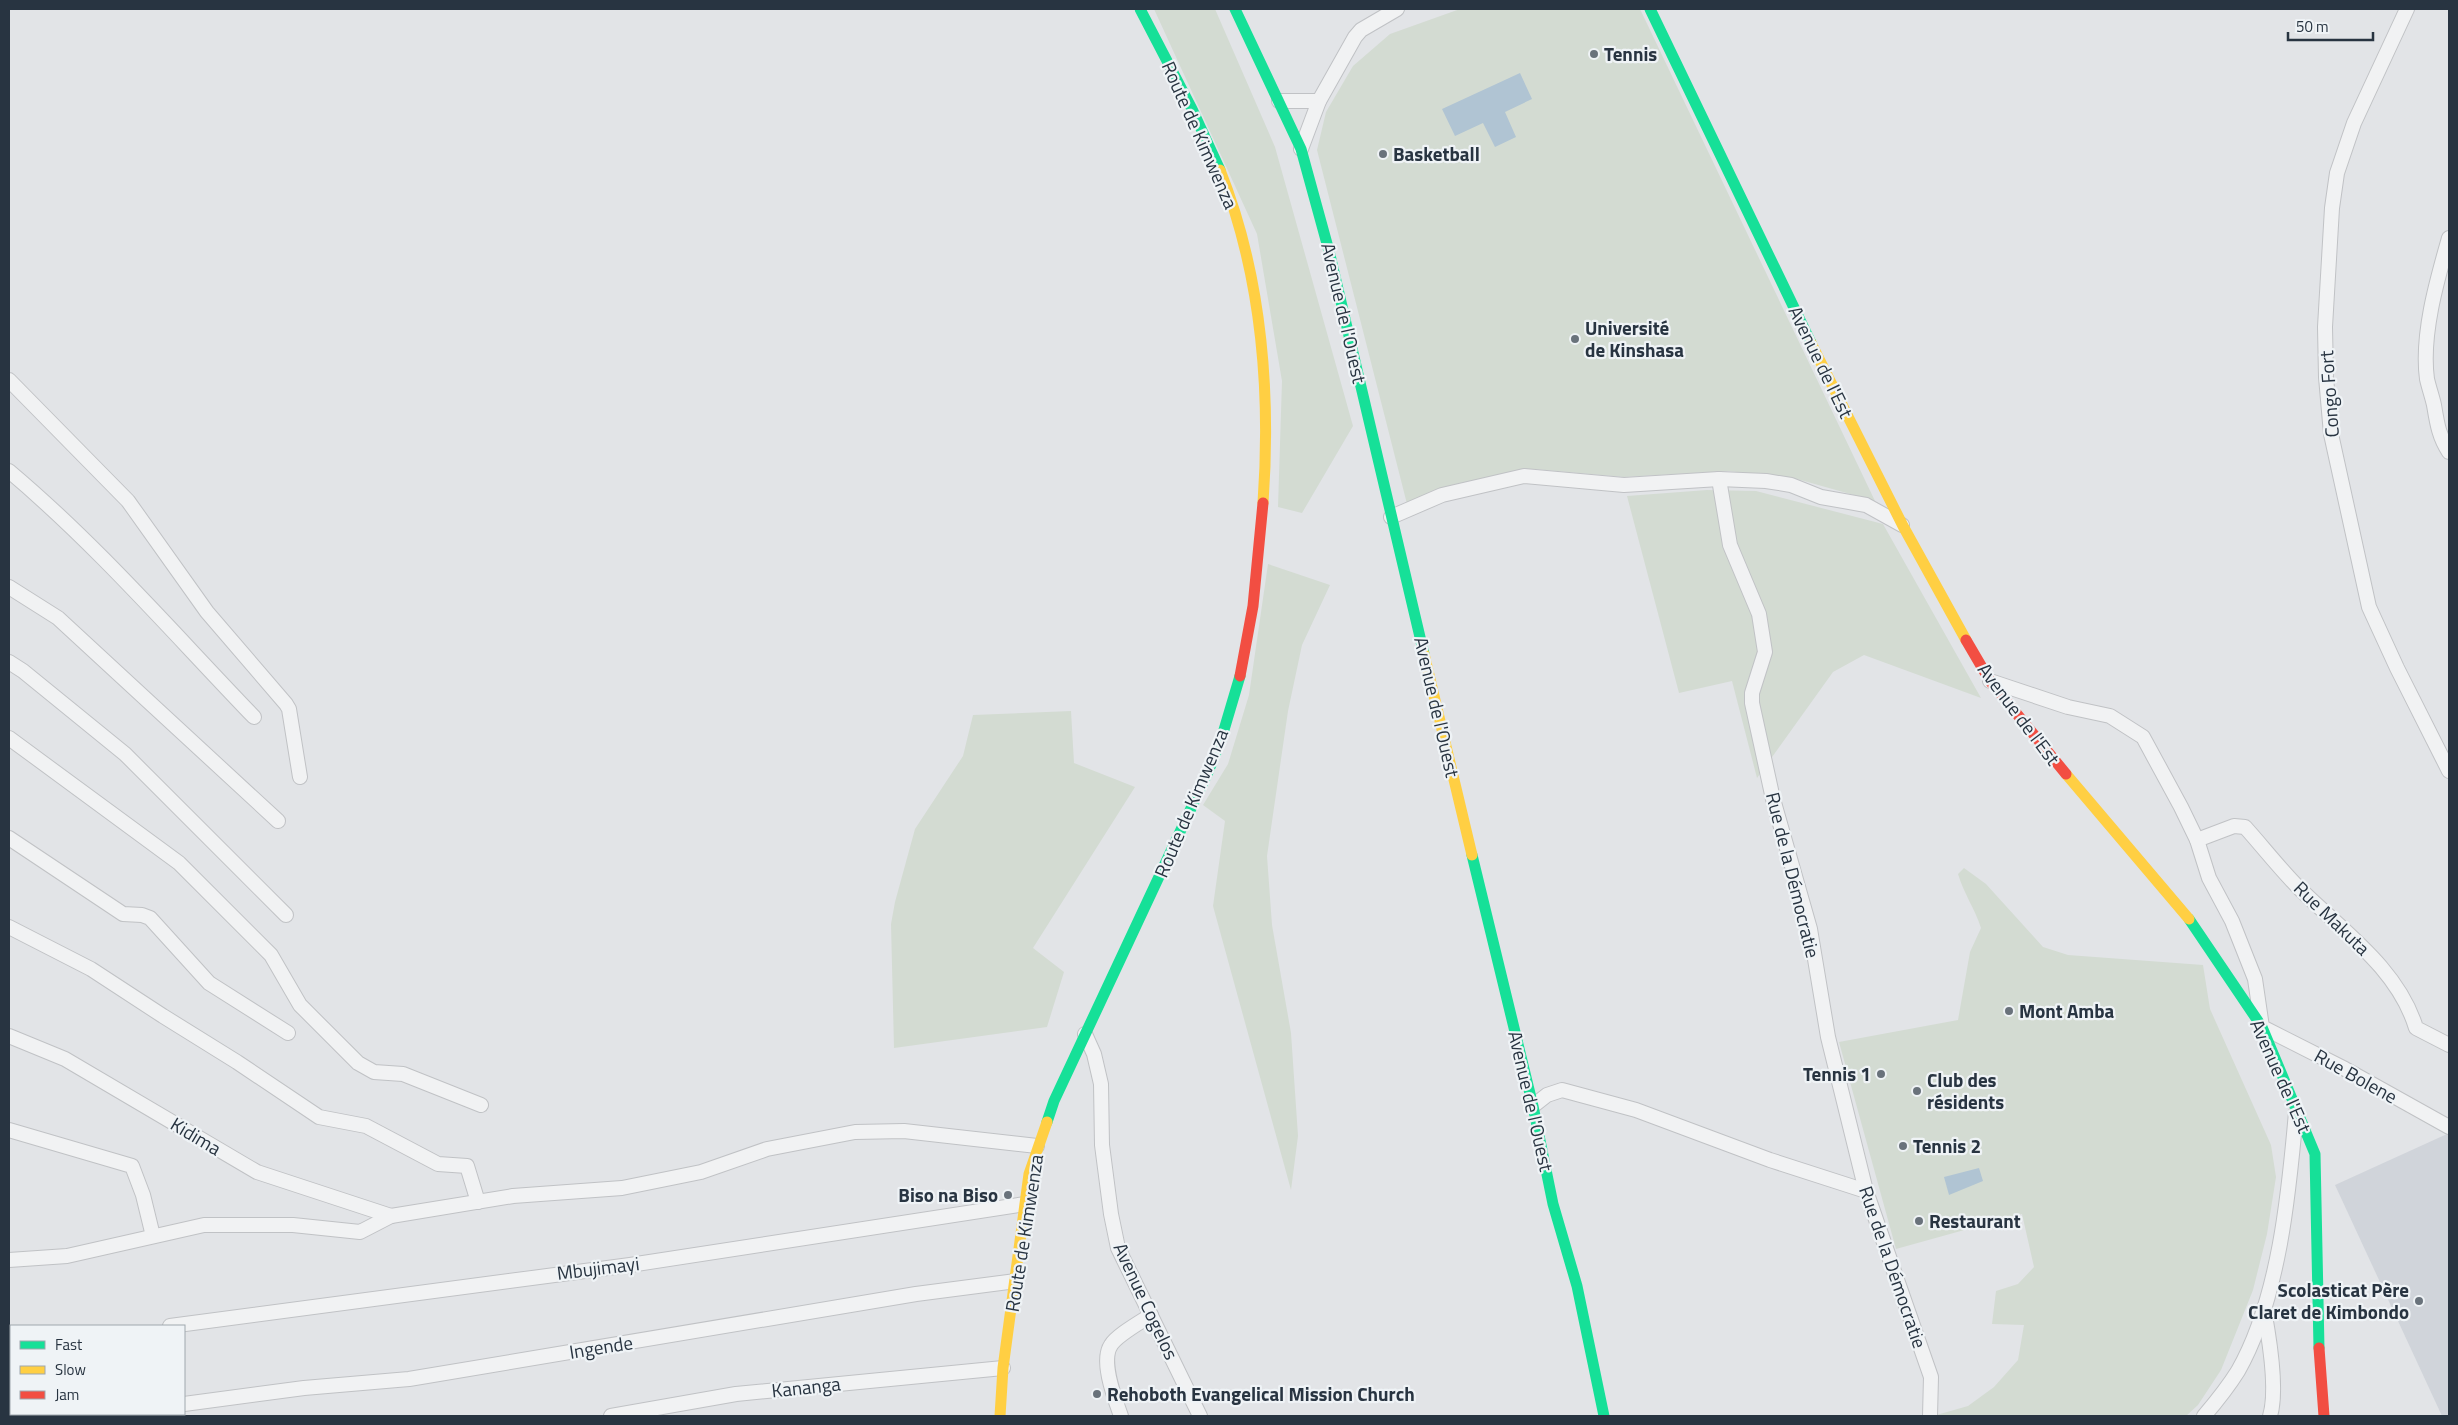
<svg xmlns="http://www.w3.org/2000/svg" width="2458" height="1425" font-family="'Titillium Web',sans-serif">
  <style>
    .built { fill: #d0d4da }
    .green { fill: #d3dbd2 }
    .water { fill: #b0c4d3 }
    .lines { fill: none; stroke-linecap: round; stroke-linejoin: round }
    .street-casing { stroke: #c0c2c5; stroke-width: 16 }
    .street { stroke: #f1f2f3; stroke-width: 14 }
    .fast { stroke: #16e098; stroke-width: 11 }
    .slow { stroke: #ffcf43; stroke-width: 11 }
    .jam { stroke: #f24e42; stroke-width: 11 }
    .poi-dot { fill: #69727b; stroke: #eff3f6; stroke-width: 2 }
    .labels { text-anchor: middle; stroke-width: 4.5; stroke-linejoin: round; paint-order: stroke }
    .poi-label { font-size: 19px; font-weight: bold; fill: #283441; stroke: #eff3f6; text-anchor: start }
    .street-label { font-size: 19px; fill: #283441; stroke: #eff3f6 }
  </style>
  <rect width="100%" height="100%" fill="#e2e4e7"/>
  <path class="built" d="M2447 1134 2449 1135V1416H2442L2335 1185Z"/>
  <g class="green">
    <path d="M1154 9H1215L1275 147 1353 426 1302 513 1278 507 1282 381 1257 234Z"/>
    <path d="M1460 9H1640L1875 501 1797 479 1729 471 1624 477 1534 469 1491 478 1407 504 1317 150 1326 112 1353 66 1390 34Z"/>
    <path d="M1707 490 1756 491 1883 524 1981 698 1864 655 1833 672 1757 778 1732 681 1679 693 1627 496Z"/>
    <path d="M1268 564 1330 585 1302 645 1288 711 1267 856 1272 925 1291 1033 1298 1136 1291 1190 1213 906 1225 821 1203 805 1228 764 1249 695Z"/>
    <path d="M1071 711 1074 763 1135 787 1033 948 1064 972 1047 1027 894 1048 891 924 895 902 915 829 963 756 973 715Z"/>
    <path d="M1964 868 1986 884 2043 947 2068 955 2203 965 2210 1009 2271 1145 2276 1177 2267 1234 2253 1290 2221 1370 2198 1405 2186 1416H1933L1968 1406 1994 1387 2018 1360 2024 1325 1992 1324 1996 1291 2018 1284 2034 1267 2022 1214 1896 1249 1839 1042 1958 1020 1970 952 1981 928C1975 909 1964 894 1958 874Z"/>
  </g>
  <g class="water">
    <path d="M1520 73 1532 99 1505 112 1516 137 1495 147 1483 123 1455 136 1442 109Z"/>
    <path d="M1979 1168 1983 1181 1949 1195 1944 1177Z"/>
  </g>
  <g class="lines">
    <defs>
      <g id="street">
        <path d="M2407 9 2354 123 2337 173 2332 208 2325 327 2326 377 2331 434 2369 607 2397 668 2449 771"/>
        <path d="M1279 101H1319"/>
        <path d="M1301 149 1319 101 1355 37 1361 30 1397 9"/>
        <path d="M2449 238C2437 280 2421 335 2427 379 2429 388 2432 396 2434 405 2437 423 2439 437 2449 452"/>
        <path d="M9 380 128 501 207 612 286 704 289 709 300 777"/>
        <path d="M9 471C97 545 174 634 254 717"/>
        <path d="M1719 479 1730 545 1759 614 1765 652 1752 693V703L1773 799 1810 929 1828 1037 1866 1191 1931 1377 1930 1416"/>
        <path d="M1391 517 1442 495 1524 476 1624 485 1719 479 1766 481 1791 485 1821 497 1866 505 1902 525"/>
        <path d="M9 587 58 618 278 821"/>
        <path d="M9 662 23 671 125 754 286 915"/>
        <path d="M1990 681 2068 707 2110 716 2143 737 2181 807 2197 840 2209 878 2232 921 2255 979 2262 1027 2345 1069 2449 1127"/>
        <path d="M9 738 179 863 271 955 300 1005 358 1063 374 1072 403 1074 481 1105"/>
        <path d="M9 838 123 914 142 915 150 918 209 983 288 1033"/>
        <path d="M2197 840 2234 826 2245 827C2263 847 2280 869 2299 888 2341 930 2398 968 2416 1028L2449 1045"/>
        <path d="M9 927 91 969 163 1016 237 1062 319 1117 366 1126 438 1164 467 1166 478 1202"/>
        <path d="M1085 1034 1094 1054 1101 1084 1102 1145 1111 1214 1118 1248 1200 1416"/>
        <path d="M9 1036 65 1059 257 1172 391 1216"/>
        <path d="M1533 1106 1547 1095 1562 1090 1636 1110 1770 1160 1866 1191"/>
        <path d="M9 1130 132 1166 143 1195 153 1236"/>
        <path d="M9 1260 67 1256 204 1225H293L360 1232 391 1216 513 1196 622 1188 701 1172 767 1149 855 1132 904 1131 1037 1146"/>
        <path d="M2264 1310C2269 1337 2278 1390 2270 1416"/>
        <path d="M170 1326 630 1265 1025 1204"/>
        <path d="M9 1357H11"/>
        <path d="M184 1404 304 1388 409 1379 916 1294 1016 1281"/>
        <path d="M67 1416 83 1414"/>
        <path d="M611 1416 736 1394 1003 1368"/>
        <path d="M1121 1416C1115 1399 1100 1361 1111 1345 1117 1335 1141 1322 1151 1315"/>
        <path d="M2204 1416C2216 1402 2228 1387 2238 1371 2279 1299 2289 1193 2296 1112"/>
      </g>
    </defs>
    <use href="#street" class="street-casing"/>
    <use href="#street" class="street"/>
    <g class="fast">
      <path d="M1140 9 1192 109 1220 170"/>
      <path d="M1235 9 1301 149 1329 251 1424 654"/>
      <path d="M1650 9 1811 343"/>
      <path d="M1472 855 1533 1106 1553 1204 1577 1286 1604 1416"/>
      <path d="M2189 919 2262 1027 2315 1154 2319 1348"/>
      <path d="M1047 1122 1054 1101 1208 772 1221 740 1240 676"/>
    </g>
    <g class="slow">
      <path d="M1220 170C1262 276 1271 390 1263 503"/>
      <path d="M1811 343 1903 526 1966 640"/>
      <path d="M1424 654 1472 855"/>
      <path d="M2066 774 2189 919"/>
      <path d="M1000 1416 1003 1368 1029 1174 1047 1122"/>
    </g>
    <g class="jam">
      <path d="M1966 640 1990 681 2066 774"/>
      <path d="M1240 676 1253 606 1263 503"/>
      <path d="M2319 1348 2324 1416"/>
    </g>
  </g>
  <g class="poi-dot">
    <circle cx="1594" cy="54" r="5"/>
    <circle cx="1383" cy="154" r="5"/>
    <circle cx="1575" cy="339" r="5"/>
    <circle cx="2009" cy="1011" r="5"/>
    <circle cx="1881" cy="1074" r="5"/>
    <circle cx="1917" cy="1091" r="5"/>
    <circle cx="1903" cy="1146" r="5"/>
    <circle cx="1008" cy="1195" r="5"/>
    <circle cx="1919" cy="1221" r="5"/>
    <circle cx="2419" cy="1301" r="5"/>
    <circle cx="1097" cy="1394" r="5"/>
  </g>
  <g class="labels">
    <g class="poi-label">
      <text x="1604" y="61">Tennis</text>
      <text x="1393" y="161">Basketball</text>
      <text x="1585" y="335">Université<tspan x="1585" dy="22">de Kinshasa</tspan></text>
      <text x="2019" y="1018">Mont Amba</text>
      <text x="1871" y="1081" text-anchor="end">Tennis 1</text>
      <text x="1927" y="1087">Club des<tspan x="1927" dy="22">résidents</tspan></text>
      <text x="1913" y="1153">Tennis 2</text>
      <text x="998" y="1202" text-anchor="end">Biso na Biso</text>
      <text x="1929" y="1228">Restaurant</text>
      <text x="2409" y="1297" text-anchor="end">Scolasticat Père<tspan x="2409" dy="22">Claret de Kimbondo</tspan></text>
      <text x="1107" y="1401">Rehoboth Evangelical Mission Church</text>
    </g>
    <g class="street-label">
      <text transform="translate(1200 135) rotate(66)" y="7">Route de Kimwenza</text>
      <text transform="translate(1344 313) rotate(77)" y="7">Avenue de l'Ouest</text>
      <text transform="translate(1821 362) rotate(64)" y="7">Avenue de l'Est</text>
      <text transform="translate(2329 394) rotate(-94)" y="7">Congo Fort</text>
      <text transform="translate(1437 707) rotate(77)" y="7">Avenue de l'Ouest</text>
      <text transform="translate(2019 714) rotate(53)" y="7">Avenue de l'Est</text>
      <text transform="translate(1191 803) rotate(-67)" y="7">Route de Kimwenza</text>
      <text transform="translate(1793 875) rotate(76)" y="7">Rue de la Démocratie</text>
      <text transform="translate(2332 918) rotate(44)" y="7">Rue Makuta</text>
      <text transform="translate(2281 1076) rotate(66)" y="7">Avenue de l'Est</text>
      <text transform="translate(2356 1076) rotate(29)" y="7">Rue Bolene</text>
      <text transform="translate(1531 1101) rotate(77)" y="7">Avenue de l'Ouest</text>
      <text transform="translate(196 1136) rotate(31)" y="7">Kidima</text>
      <text transform="translate(1024 1233) rotate(-81)" y="7">Route de Kimwenza</text>
      <text transform="translate(1893 1267) rotate(71)" y="7">Rue de la Démocratie</text>
      <text transform="translate(598 1268) rotate(-7)" y="7">Mbujimayi</text>
      <text transform="translate(1146 1301) rotate(65)" y="7">Avenue Cogelos</text>
      <text transform="translate(601 1347) rotate(-9)" y="7">Ingende</text>
      <text transform="translate(806 1387) rotate(-6)" y="7">Kananga</text>
    </g>
  </g>
  <rect width="2458" height="1425" fill="none" stroke="#283441" stroke-width="20"/>
  <rect x="10" y="1325" width="175" height="90" fill="#eff3f6" stroke="#9fa7ae"/>
  <rect x="20" y="1341" width="25" height="8" fill="#16e098" stroke="#9fa7ae"/>
  <text x="55" y="1350" font-size="15" fill="#283441">Fast</text>
  <rect x="20" y="1366" width="25" height="8" fill="#ffcf43" stroke="#9fa7ae"/>
  <text x="55" y="1375" font-size="15" fill="#283441">Slow</text>
  <rect x="20" y="1391" width="25" height="8" fill="#f24e42" stroke="#9fa7ae"/>
  <text x="55" y="1400" font-size="15" fill="#283441">Jam</text>
  <path d="M2288 32v8h85v-8" fill="none" stroke="#283441" stroke-width="2.5"/>
  <text x="2296" y="32" font-size="15" fill="#283441" stroke="#eff3f6" stroke-width="4" paint-order="stroke">50 m</text>
</svg>
